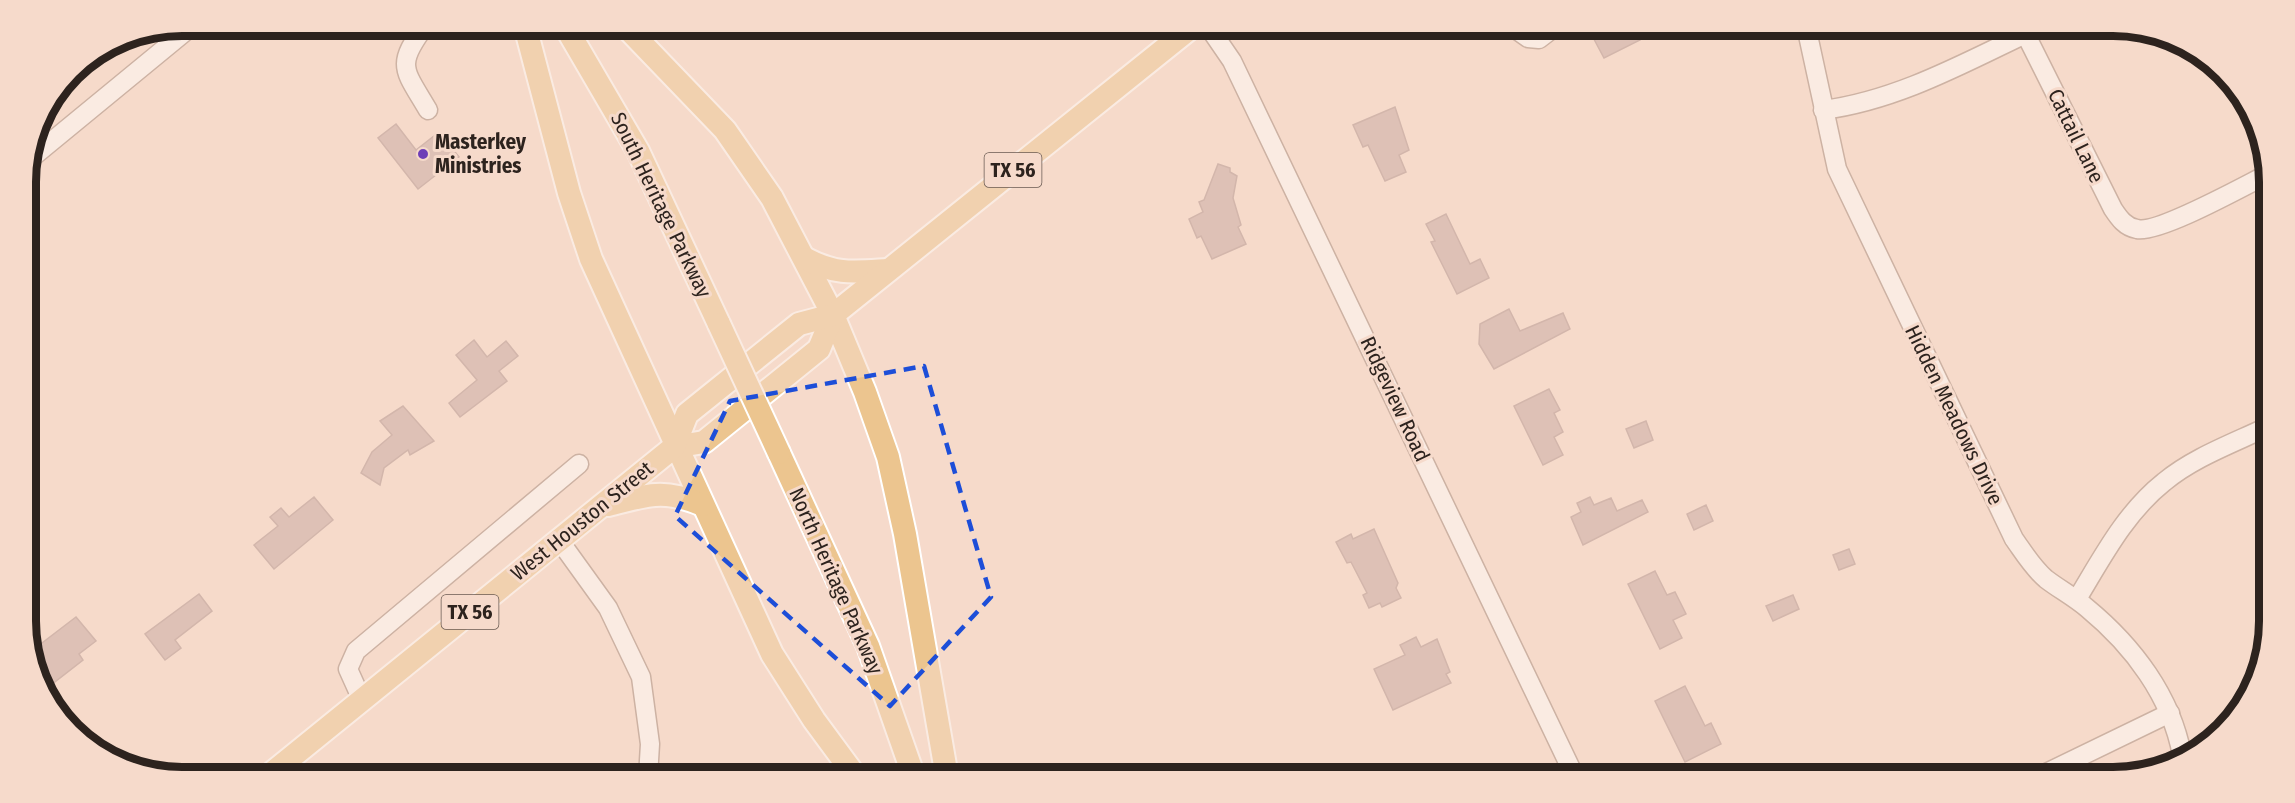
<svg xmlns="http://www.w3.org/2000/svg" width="2295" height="803" font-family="'Fira Sans Condensed',sans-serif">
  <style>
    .building { fill: #c1a29e; stroke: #a88a86; stroke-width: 1.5 }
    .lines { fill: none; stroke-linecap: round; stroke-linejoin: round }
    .minor-casing { stroke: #9b8174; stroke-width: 21 }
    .major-casing { stroke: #fff; stroke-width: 26 }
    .minor { stroke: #fff; stroke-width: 18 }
    .major { stroke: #ecc58f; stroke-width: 22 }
    .major-bridge-casing { stroke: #fff; stroke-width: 26; stroke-linecap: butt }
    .major-bridge { stroke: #ecc58f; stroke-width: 22 }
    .marked { fill: none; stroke: #1d4ed8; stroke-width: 4.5; stroke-dasharray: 12 8; stroke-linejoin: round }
    .poi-dot { fill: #6e3fb7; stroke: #f6dacb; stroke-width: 2 }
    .labels { text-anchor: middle; stroke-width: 6; stroke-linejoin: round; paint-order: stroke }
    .shield { fill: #f6dacb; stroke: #695a52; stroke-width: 1.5 }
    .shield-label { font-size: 20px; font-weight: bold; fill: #2d231e }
    .street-label { font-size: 21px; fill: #2d231e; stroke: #f6dacb }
    .poi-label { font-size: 21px; font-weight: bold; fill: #2d231e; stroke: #f6dacb; text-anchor: start }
    .rim { fill: none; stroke: #2d231e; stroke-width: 8 }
  </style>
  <rect width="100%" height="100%" fill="#f6dacb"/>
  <g class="building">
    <path d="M1587 26H1632L1640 40 1604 58Z"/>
    <path d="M1395 107 1409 150 1399 155 1406 172 1385 181 1368 145 1363 147 1353 125Z"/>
    <path d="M396 124 416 150 439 132 459 157 418 189 378 138Z"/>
    <path d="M1218 164 1230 168V172L1237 176 1233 198 1241 225 1238 227 1246 244 1212 259 1201 236 1197 238 1189 219 1203 212 1199 202 1204 200Z"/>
    <path d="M1446 214 1470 264 1480 259 1489 278 1457 294 1431 242 1435 241 1426 224Z"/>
    <path d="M1509 309 1520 331 1563 313 1570 329 1494 369 1479 344 1480 324Z"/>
    <path d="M474 340 487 357 506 341 518 356 499 371 507 381 460 417 449 403 477 380 456 355Z"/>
    <path d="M1549 389 1560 410 1554 413 1563 432 1554 437 1563 455 1543 465 1514 406Z"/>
    <path d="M403 406 434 441 410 455 408 450 384 468 380 485 361 473 372 452 392 435 380 421Z"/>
    <path d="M1646 421 1653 440 1634 448 1626 429Z"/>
    <path d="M314 497 333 520 274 569 254 545 278 526 270 517 281 508 289 517Z"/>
    <path d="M1590 497 1594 505 1611 498 1617 511 1642 500 1648 512 1583 545 1571 517 1581 512 1577 503Z"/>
    <path d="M1706 505 1713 521 1694 530 1687 514Z"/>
    <path d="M1374 529 1398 583 1396 588 1401 598 1382 607 1380 603 1369 608 1363 595 1367 593 1351 562 1347 563 1336 542 1351 534 1353 539Z"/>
    <path d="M1849 549 1855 564 1839 570 1833 555Z"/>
    <path d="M1655 571 1667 595 1675 592 1686 614 1673 620 1682 638 1660 649 1628 584Z"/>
    <path d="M199 594 212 611 175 640 181 648 165 660 145 634Z"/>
    <path d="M1793 595 1799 609 1773 621 1766 606Z"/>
    <path d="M76 617 96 641 79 654 83 660 47 688 29 653Z"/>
    <path d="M1416 637 1421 647 1437 639 1450 672 1446 674 1451 683 1393 710 1374 669 1405 655 1400 645Z"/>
    <path d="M1685 686 1705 726 1711 723 1721 744 1685 762 1655 701Z"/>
  </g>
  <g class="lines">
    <defs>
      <g id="minor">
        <path d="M425 26C395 66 404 69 428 110"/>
        <path d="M1208 26 1232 61 1575 777"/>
        <path d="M1511 26 1528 38 1539 39 1556 26"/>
        <path d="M1806 26 1837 169 2014 539C2024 553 2033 568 2046 579 2059 589 2074 597 2087 608 2133 646 2171 696 2182 755"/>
        <path d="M2025 33 2113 209C2119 218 2125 227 2137 229 2158 234 2244 186 2268 174"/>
        <path d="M1823 110C1901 100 1971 59 2042 26"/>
        <path d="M29 160 192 26"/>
        <path d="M559 540 608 608 641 677 650 744 648 777"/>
        <path d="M2077 599C2102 558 2125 513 2164 482 2194 457 2234 443 2269 426"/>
        <path d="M362 700 348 669 356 651 579 464"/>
        <path d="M2038 777 2170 713"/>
      </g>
      <g id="major">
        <path d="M525 26 569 193 591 259 772 654 814 720 856 777"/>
        <path d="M565 26 638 151 719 324"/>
        <path d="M625 26 725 130 772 198 833 315 865 392 888 457 905 534 947 777"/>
        <path d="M806 259C836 275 854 272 888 270"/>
        <path d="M674 447 704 442 819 349 833 315"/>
        <path d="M779 453 868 646 914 777"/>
        <path d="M608 505C649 495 662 488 703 505"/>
        <path d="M267 777 674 447 687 414 799 324 833 315 1193 26"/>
      </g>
    </defs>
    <use href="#minor" class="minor-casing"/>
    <use href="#major" class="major-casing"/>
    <use href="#minor" class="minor"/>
    <use href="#major" class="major"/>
    <defs>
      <path id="major-bridge" d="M719 324 779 453"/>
    </defs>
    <use href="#major-bridge" class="major-bridge-casing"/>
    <use href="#major-bridge" class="major-bridge"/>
  </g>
  <path d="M0 0H2295V803H0ZM924 366 991 597 890 706 675 516 730 401Z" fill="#f6dacb" fill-opacity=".55" fill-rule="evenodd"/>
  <path class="marked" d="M924 366 991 597 890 706 675 516 730 401Z"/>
  <circle class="poi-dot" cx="423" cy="154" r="6"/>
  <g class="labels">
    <g class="shield">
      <rect x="984.5" y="153" width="57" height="34" rx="4.5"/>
      <rect x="441.5" y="595" width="57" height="34" rx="4.5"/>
    </g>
    <g class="shield-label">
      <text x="1013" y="177">TX 56</text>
      <text x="470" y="619">TX 56</text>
    </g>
    <g class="street-label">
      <text transform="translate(2076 136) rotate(64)" y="7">Cattail Lane</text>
      <text transform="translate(661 205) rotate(64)" y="7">South Heritage Parkway</text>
      <text transform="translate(1395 399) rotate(65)" y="7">Ridgeview Road</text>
      <text transform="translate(1954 415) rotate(64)" y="7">Hidden Meadows Drive</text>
      <text transform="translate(582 521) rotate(-39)" y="7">West Houston Street</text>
      <text transform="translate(836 581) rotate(66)" y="7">North Heritage Parkway</text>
    </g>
    <g class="poi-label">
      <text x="435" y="149">Masterkey<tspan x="435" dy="24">Ministries</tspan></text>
    </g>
  </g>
  <path d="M0 0H2295V803H0ZM182 36H2113A146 146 0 0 1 2259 182V621A146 146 0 0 1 2113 767H182A146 146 0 0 1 36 621V182A146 146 0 0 1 182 36Z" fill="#f6dacb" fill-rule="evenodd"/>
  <path class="rim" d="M182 36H2113A146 146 0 0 1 2259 182V621A146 146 0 0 1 2113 767H182A146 146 0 0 1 36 621V182A146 146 0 0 1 182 36Z"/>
</svg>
